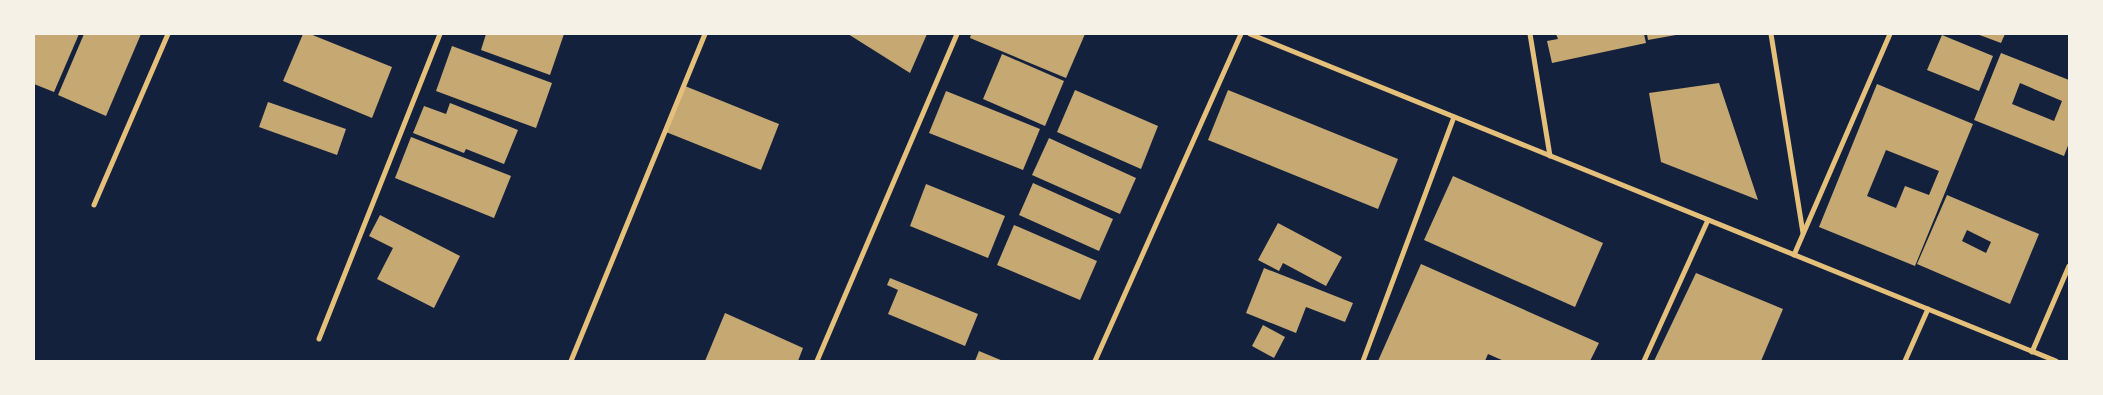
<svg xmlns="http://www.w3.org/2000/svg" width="2103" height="395" font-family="Merriweather,serif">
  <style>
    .building { fill: #c6a872; fill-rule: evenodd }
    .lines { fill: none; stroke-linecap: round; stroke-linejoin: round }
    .minor { stroke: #e5c07b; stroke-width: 5 }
  </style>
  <rect width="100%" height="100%" fill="#14213d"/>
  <g class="building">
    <path d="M34 34H79L54 92 34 84Z"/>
    <path d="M84 34H141L106 116 58 95Z"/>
    <path d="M303 34H310L392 67 372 118 283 81Z"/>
    <path d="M486 34H564L550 75 481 50Z"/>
    <path d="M848 34H927L910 73Z"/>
    <path d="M971 34H1085L1066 78 970 38Z"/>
    <path d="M1556 34H1644L1646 43 1552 63 1547 41 1558 39Z"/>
    <path d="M1647 34H1676V35L1648 40Z"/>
    <path d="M1977 34H2005L2001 43Z"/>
    <path d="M1942 35 1993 56 1979 91 1927 70Z"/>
    <path d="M452 46 552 83 536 128 436 91Z"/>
    <path d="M2001 53 2069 80V143L2064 156 1974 120ZM2020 83 2062 101 2054 121 2012 104Z"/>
    <path d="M1002 54 1064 81 1045 126 983 99Z"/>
    <path d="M1719 83 1758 200 1661 162 1649 93Z"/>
    <path d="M1877 84 1973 124 1915 266 1819 227ZM1886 150 1939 171 1929 195 1905 186 1896 208 1867 196Z"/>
    <path d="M685 86 779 124 761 170 666 132Z"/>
    <path d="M1075 90 1158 126 1141 169 1057 132Z"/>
    <path d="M1228 90 1398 159 1378 209 1208 140Z"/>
    <path d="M946 91 1040 129 1023 170 929 133Z"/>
    <path d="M268 102 346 129 337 155 259 127Z"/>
    <path d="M450 103 518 130 504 164 466 149 464 153 413 133 424 106 446 114Z"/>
    <path d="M411 137 511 176 494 218 395 178Z"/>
    <path d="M1049 138 1136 178 1120 214 1032 175Z"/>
    <path d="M1453 176 1603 243 1575 307 1424 240Z"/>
    <path d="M1033 183 1113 219 1099 251 1019 215Z"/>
    <path d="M926 184 1005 216 988 258 910 226Z"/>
    <path d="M1947 195 2039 234 2010 304 1917 264ZM1967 230 1991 242 1986 253 1962 241Z"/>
    <path d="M380 215 460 256 434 308 377 279 393 248 369 236Z"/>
    <path d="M1278 223 1342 257 1326 286 1283 263 1279 271 1258 260Z"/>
    <path d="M1014 225 1097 261 1080 300 997 265Z"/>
    <path d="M1421 264 1599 343 1590 361H1504L1488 354 1485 361H1378Z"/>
    <path d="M1264 268 1353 303 1345 322 1306 307 1296 333 1246 313Z"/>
    <path d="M1696 273 1783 309 1761 361H1654Z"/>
    <path d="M890 278 978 314 965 346 888 314 898 290 887 285Z"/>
    <path d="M725 313 803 348 798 361H705Z"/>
    <path d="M1263 325 1285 337 1274 358 1252 346Z"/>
    <path d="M979 351 1003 361H975Z"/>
  </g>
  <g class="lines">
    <g class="minor">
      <path d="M1250 34 2056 361"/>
      <path d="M1530 34 1550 156"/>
      <path d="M1771 34 1803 233"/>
      <path d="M94 205 168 34"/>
      <path d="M1794 255 1890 34"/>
      <path d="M319 339 440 34"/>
      <path d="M2032 352 2069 266"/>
      <path d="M571 361 705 34"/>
      <path d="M817 361 957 34"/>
      <path d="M1095 361 1241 34"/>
      <path d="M1363 361 1454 117"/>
      <path d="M1644 361 1708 220"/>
      <path d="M1905 361 1928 309"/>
    </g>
  </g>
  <rect width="2103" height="395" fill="none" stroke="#f6f1e7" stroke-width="70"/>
</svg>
